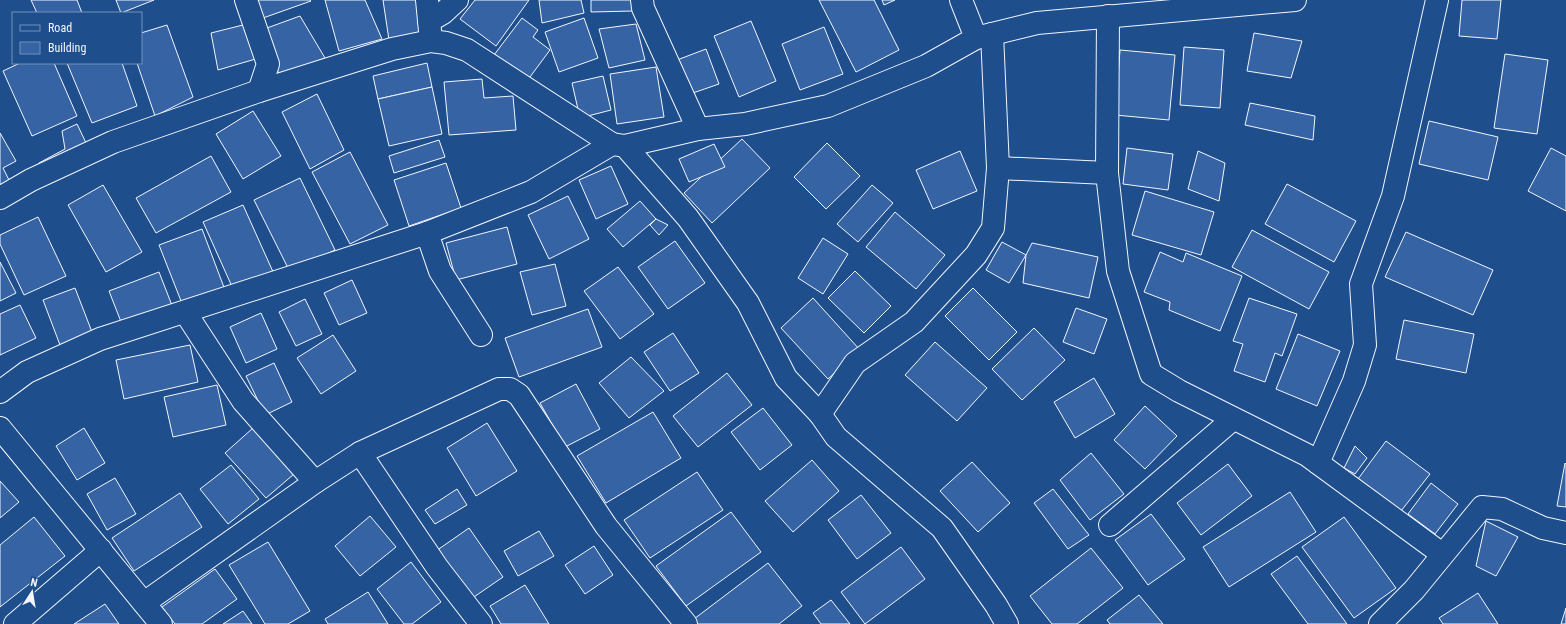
<svg xmlns="http://www.w3.org/2000/svg" width="1566" height="624" font-family="'Roboto Condensed',sans-serif">
  <style>
    .building { fill: #3563a3; stroke: #f2f6ff }
    .lines { fill: none; stroke-linecap: round; stroke-linejoin: round }
    .minor-casing { stroke: #f2f6ff; stroke-width: 24 }
    .minor { stroke: #1f4e8c; stroke-width: 22 }
  </style>
  <rect width="100%" height="100%" fill="#1f4e8c"/>
  <g class="building">
    <path d="M31 0H77L82 13H37Z"/>
    <path d="M116 0H154L121 13Z"/>
    <path d="M258 0H310L311 1 263 18Z"/>
    <path d="M325 0H365L382 39 339 51Z"/>
    <path d="M383 0H418L423 34 389 40Z"/>
    <path d="M475 0H529L496 46 460 19Z"/>
    <path d="M539 0H581L584 13 542 23Z"/>
    <path d="M591 0H633V11L591 12Z"/>
    <path d="M819 0H874L899 50 856 72Z"/>
    <path d="M882 0H895L884 5Z"/>
    <path d="M1462 0H1501L1497 39 1459 36Z"/>
    <path d="M300 16 325 58 279 76 267 28Z"/>
    <path d="M522 18 538 30 533 37 550 50 527 81 494 55Z"/>
    <path d="M584 18 598 58 559 72 545 32Z"/>
    <path d="M751 21 776 81 739 97 714 36Z"/>
    <path d="M247 24 259 58 218 70 211 33Z"/>
    <path d="M636 24 645 60 609 68 599 29Z"/>
    <path d="M167 25 193 97 155 116 137 63H141V33Z"/>
    <path d="M824 27 843 74 800 90 782 44Z"/>
    <path d="M1254 33 1302 41 1291 78 1247 71Z"/>
    <path d="M1184 47 1224 50 1220 108 1180 105Z"/>
    <path d="M706 49 719 84 690 94 677 60Z"/>
    <path d="M1120 50 1175 55 1169 120 1115 115Z"/>
    <path d="M1505 54 1548 60 1537 134 1494 128Z"/>
    <path d="M20 63H54L77 116 32 136 3 71Z"/>
    <path d="M67 63H122L137 106 92 123Z"/>
    <path d="M427 63 432 87 378 99 373 76Z"/>
    <path d="M656 67 664 117 617 124 610 74Z"/>
    <path d="M603 76 611 110 580 118 572 83Z"/>
    <path d="M482 79 484 98 513 96 516 130 449 135 444 82Z"/>
    <path d="M432 87 442 134 389 146 378 99Z"/>
    <path d="M317 94 344 150 310 169 282 112Z"/>
    <path d="M1250 103 1315 116 1313 140 1245 125Z"/>
    <path d="M253 111 281 156 243 179 216 134Z"/>
    <path d="M1429 121 1498 137 1488 180 1419 164Z"/>
    <path d="M77 124 88 147 40 170 39 163 65 149 62 131Z"/>
    <path d="M0 133 16 161 3 168 10 182 0 187Z"/>
    <path d="M742 139 770 168 712 223 684 193Z"/>
    <path d="M439 140 445 157 394 173 389 156Z"/>
    <path d="M827 143 860 176 826 209 794 177Z"/>
    <path d="M714 144 725 167 689 182 679 159Z"/>
    <path d="M1127 148 1173 154 1168 190 1123 184Z"/>
    <path d="M1551 148 1566 156V211L1528 191Z"/>
    <path d="M960 151 977 191 933 209 916 170Z"/>
    <path d="M1198 151 1225 163 1219 201 1188 189Z"/>
    <path d="M350 152 388 225 350 244 312 172Z"/>
    <path d="M211 156 231 192 156 233 136 198Z"/>
    <path d="M446 163 461 208 409 226 394 180Z"/>
    <path d="M611 166 628 204 596 219 579 180Z"/>
    <path d="M300 178 335 250 290 272 254 200Z"/>
    <path d="M1287 184 1356 221 1334 262 1265 224Z"/>
    <path d="M103 185 142 252 106 272 68 205Z"/>
    <path d="M872 185 893 203 858 242 837 224Z"/>
    <path d="M1145 191 1214 212 1201 255 1132 235Z"/>
    <path d="M568 196 589 239 549 259 528 215Z"/>
    <path d="M640 201 656 219 623 247 607 229Z"/>
    <path d="M243 205 274 274 234 291 203 222Z"/>
    <path d="M895 212 945 255 916 289 866 247Z"/>
    <path d="M38 217 66 276 24 295 0 244V235Z"/>
    <path d="M656 219 668 225 659 235 650 225Z"/>
    <path d="M507 227 517 264 456 280 446 243Z"/>
    <path d="M202 229 225 290 183 306 159 245Z"/>
    <path d="M1252 230 1329 272 1309 309 1232 267Z"/>
    <path d="M1406 232 1493 270 1473 315 1385 277Z"/>
    <path d="M823 238 848 254 823 294 798 278Z"/>
    <path d="M675 241 705 283 668 309 638 267Z"/>
    <path d="M1002 242 1026 255 1009 283 986 270Z"/>
    <path d="M1032 243 1098 257 1089 298 1023 283 1026 255Z"/>
    <path d="M1160 252 1183 262 1186 253 1242 276 1220 331 1169 310 1170 302 1144 292Z"/>
    <path d="M0 262 16 293 0 301Z"/>
    <path d="M555 264 566 306 532 315 520 272Z"/>
    <path d="M618 267 654 314 620 339 584 291Z"/>
    <path d="M855 271 891 306 864 333 828 298Z"/>
    <path d="M159 272 173 308 123 327 109 291Z"/>
    <path d="M352 280 367 313 339 325 324 293Z"/>
    <path d="M75 288 92 332 60 345 43 300Z"/>
    <path d="M973 288 1017 332 989 360 945 316Z"/>
    <path d="M813 298 860 350 828 379 781 328Z"/>
    <path d="M1249 298 1297 314 1282 356 1275 353 1265 382 1234 371 1243 344 1233 341Z"/>
    <path d="M305 299 322 334 296 346 279 312Z"/>
    <path d="M20 305 36 338 0 355V314Z"/>
    <path d="M1076 308 1107 319 1094 354 1063 342Z"/>
    <path d="M588 309 602 347 519 377 505 338Z"/>
    <path d="M261 313 277 349 246 363 230 327Z"/>
    <path d="M1404 320 1474 334 1466 373 1396 359Z"/>
    <path d="M1034 328 1065 360 1022 400 992 369Z"/>
    <path d="M673 333 699 373 670 391 644 352Z"/>
    <path d="M1298 334 1340 351 1317 406 1276 389Z"/>
    <path d="M333 335 356 371 321 394 297 358Z"/>
    <path d="M935 342 987 388 957 421 905 375Z"/>
    <path d="M190 345 198 382 124 399 116 360Z"/>
    <path d="M631 357 664 391 629 418 599 383Z"/>
    <path d="M274 363 292 402 265 415 246 376Z"/>
    <path d="M727 373 752 405 698 447 673 416Z"/>
    <path d="M1094 378 1115 414 1075 438 1054 402Z"/>
    <path d="M576 384 600 429 565 447 540 403Z"/>
    <path d="M217 385 226 425 173 437 164 397Z"/>
    <path d="M1145 406 1177 436 1145 469 1114 440Z"/>
    <path d="M763 408 792 445 760 470 731 432Z"/>
    <path d="M653 412 681 458 606 503 577 456Z"/>
    <path d="M487 423 517 471 476 496 447 448Z"/>
    <path d="M84 428 105 463 77 480 56 446Z"/>
    <path d="M253 428 294 474 266 498 225 453Z"/>
    <path d="M1386 441 1430 474 1401 511 1358 479Z"/>
    <path d="M1355 446 1367 458 1355 474 1344 468Z"/>
    <path d="M1091 453 1124 494 1090 520 1060 480Z"/>
    <path d="M812 460 839 491 793 532 765 501Z"/>
    <path d="M972 462 1010 503 978 532 940 491Z"/>
    <path d="M1565 463 1566 464V507L1557 506Z"/>
    <path d="M1228 464 1252 496 1201 535 1177 503Z"/>
    <path d="M231 465 259 499 228 524 200 489Z"/>
    <path d="M697 472 723 510 650 558 624 520Z"/>
    <path d="M115 478 136 514 107 530 87 494Z"/>
    <path d="M0 481 19 502 0 518Z"/>
    <path d="M1431 483 1458 504 1435 534 1408 514Z"/>
    <path d="M457 489 467 505 435 524 425 510Z"/>
    <path d="M1053 489 1089 535 1068 549 1034 503Z"/>
    <path d="M1290 492 1316 532 1229 587 1203 547Z"/>
    <path d="M180 493 202 527 134 571 112 538Z"/>
    <path d="M861 495 891 533 857 559 828 520Z"/>
    <path d="M731 512 761 552 686 606 656 566Z"/>
    <path d="M1151 514 1185 559 1148 585 1115 540Z"/>
    <path d="M370 516 396 547 360 576 335 546Z"/>
    <path d="M34 517 65 556 0 607V545Z"/>
    <path d="M1344 517 1396 588 1354 618 1302 547Z"/>
    <path d="M1486 521 1518 537 1496 576 1476 566Z"/>
    <path d="M469 528 503 577 471 599 436 551Z"/>
    <path d="M539 531 554 556 518 576 504 551Z"/>
    <path d="M268 542 310 611 288 624H265L229 565Z"/>
    <path d="M594 546 613 575 585 594 565 565Z"/>
    <path d="M901 547 925 579 865 624 841 592Z"/>
    <path d="M1091 548 1123 588 1077 624H1052L1030 596Z"/>
    <path d="M1297 556 1347 624H1308L1271 574Z"/>
    <path d="M411 562 441 602 412 624H404L377 589Z"/>
    <path d="M768 563 802 606 779 624H697L694 619Z"/>
    <path d="M215 569 237 599 202 624H175L162 607Z"/>
    <path d="M525 585 549 624H501L490 606Z"/>
    <path d="M368 592 388 624H328L325 619Z"/>
    <path d="M1478 593 1498 624H1443L1439 618Z"/>
    <path d="M1139 595 1163 624H1110L1107 620Z"/>
    <path d="M831 600 850 624H821L813 613Z"/>
    <path d="M105 604 119 624H74Z"/>
    <path d="M1566 608V624H1561Z"/>
    <path d="M243 611 252 624H223Z"/>
  </g>
  <g class="lines">
    <defs>
      <g id="minor">
        <path d="M246 0 268 64 259 91"/>
        <path d="M427 0 431 41"/>
        <path d="M642 0 643 8 698 129"/>
        <path d="M961 0 976 38"/>
        <path d="M1108 16 1107 173 1118 271 1151 374 1179 391 1307 455 1442 554"/>
        <path d="M429 21 443 13 457 0"/>
        <path d="M625 146 688 218 748 303 786 378 820 414 836 437 942 528 996 605 1007 624"/>
        <path d="M998 168 1107 173"/>
        <path d="M0 198 31 180 113 142 259 91 392 49 431 41 446 43 467 50 612 144 625 146 698 129 745 124 828 106 926 66 976 38 1037 23 1295 0"/>
        <path d="M427 233 440 271 481 335"/>
        <path d="M185 312 243 401 315 482"/>
        <path d="M0 392 27 372 100 339 427 233 531 192 612 144"/>
        <path d="M820 414 855 363 914 322 976 255 993 228 998 168 992 34"/>
        <path d="M0 428 161 624"/>
        <path d="M360 453 437 567 481 624"/>
        <path d="M1318 463 1354 381 1365 345 1361 284 1393 196 1437 0"/>
        <path d="M1110 525 1233 419"/>
        <path d="M144 603 315 482 360 453 499 389H510L519 395 606 526 686 624"/>
        <path d="M15 624 101 550"/>
        <path d="M1380 624 1414 590 1482 507 1502 509 1543 528 1566 533"/>
      </g>
    </defs>
    <use href="#minor" class="minor-casing"/>
    <use href="#minor" class="minor"/>
  </g>
  <rect x="12" y="12" width="130" height="52" fill="#1f4e8c" stroke="#7391ba"/>
  <rect x="20" y="25" width="20" height="6" fill="#1f4e8c" stroke="#7391ba"/>
  <text x="48" y="32" font-size="12" fill="#f2f6ff">Road</text>
  <rect x="20" y="42" width="20" height="12" fill="#3563a3" stroke="#7391ba"/>
  <text x="48" y="52" font-size="12" fill="#f2f6ff">Building</text>
  <g transform="translate(32 592) rotate(12)" stroke="#1f4e8c" stroke-width="3" paint-order="stroke">
  <path d="M0-3L7 15L0 10L-7 15Z" fill="#f2f6ff"/>
  <text y="-6" font-size="11" font-weight="bold" text-anchor="middle" fill="#f2f6ff">N</text>
  </g>
</svg>
